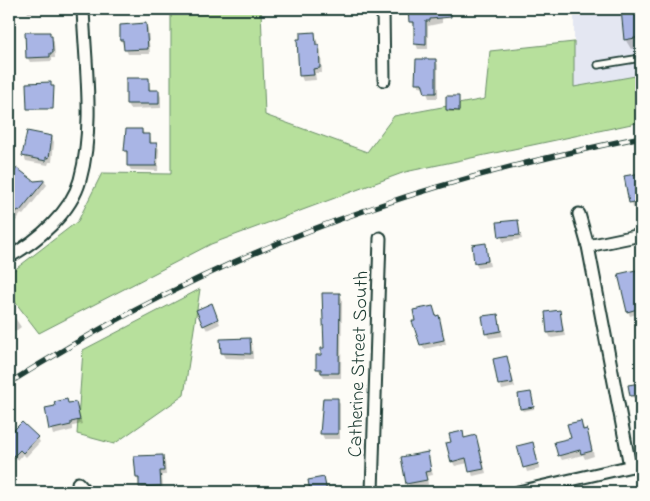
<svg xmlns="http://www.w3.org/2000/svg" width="650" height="501" font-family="'Indie Flower',sans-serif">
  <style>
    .built { fill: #e4e7f2 }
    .green { fill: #b7e09c; stroke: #6b8e68 }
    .shadow { fill: #0003 }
    .building { fill: #a9b5e5; stroke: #1f3d34 }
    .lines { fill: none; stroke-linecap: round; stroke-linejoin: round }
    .lane-casing { stroke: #1f3d34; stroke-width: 9 }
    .street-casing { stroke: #1f3d34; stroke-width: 15 }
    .lane { stroke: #fdfcf7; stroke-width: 5.5 }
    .street { stroke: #fdfcf7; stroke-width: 11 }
    .rail-casing { stroke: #1f3d34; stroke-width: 5.5 }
    .rail { stroke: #fdfcf7; stroke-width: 4; stroke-dasharray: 11; stroke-linecap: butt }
    .labels { text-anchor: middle; stroke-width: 5; stroke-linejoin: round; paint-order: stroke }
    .street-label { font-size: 20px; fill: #1f3d34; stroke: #fdfcf7 }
  </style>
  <rect width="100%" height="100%" fill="#fdfcf7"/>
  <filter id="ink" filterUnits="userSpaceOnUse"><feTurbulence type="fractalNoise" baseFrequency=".02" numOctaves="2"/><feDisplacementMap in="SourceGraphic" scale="10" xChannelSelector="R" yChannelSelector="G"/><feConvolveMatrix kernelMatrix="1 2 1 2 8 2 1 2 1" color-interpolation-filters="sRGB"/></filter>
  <g filter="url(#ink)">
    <path class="built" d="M574 9H641V75L574 87Z"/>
    <g class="green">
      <path d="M171 10H261L265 115 367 152 394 116 485 99 490 51 574 42V87L641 75V122L405 172 211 244 39 333 9 294V274L78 221 102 173 171 174Z"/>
      <path d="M200 289 184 395 114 444 77 434 83 350Z"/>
    </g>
    <g class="shadow">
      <path d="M26 9H51V12L28 13Z"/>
      <path d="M410 9H442V23L428 26V49H418L416 44V26L410 22Z"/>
      <path d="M622 9H641V47L631 49 625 39Z"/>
      <path d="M146 24 148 29 150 54H128L121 40Z"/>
      <path d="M49 33 54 42 55 58H52V61L30 62 27 57Z"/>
      <path d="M314 34 321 51 322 73H315L316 80 303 81 301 76Z"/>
      <path d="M436 60 438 65V98H429L425 88 419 87 417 82Z"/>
      <path d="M148 79 151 92H159L161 97V108L130 109 127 104Z"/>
      <path d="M459 97 460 112H448L447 110Z"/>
      <path d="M142 130 145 136H150L152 144H156L159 149 158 171 131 170 128 165V156L125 151Z"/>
      <path d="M52 137 54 142 52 162H49L48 165 26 161 24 156Z"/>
      <path d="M18 170 34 182 44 181 47 185 23 215 21 214 15 222 13 219 9 222V181Z"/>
      <path d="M641 174V206L633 208 625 177Z"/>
      <path d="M517 221 522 239 503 242 498 224Z"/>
      <path d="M485 245 490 266 478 268 475 263Z"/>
      <path d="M636 271 641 283V313L630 316 628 311Z"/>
      <path d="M340 294 342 299 341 378H325L317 368 325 349Z"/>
      <path d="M433 308 437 317 441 322 446 344 424 349 421 344Z"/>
      <path d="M9 309 21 327 9 336Z"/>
      <path d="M214 309 220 324 207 330 204 325Z"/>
      <path d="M560 312 565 336 551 338 548 333Z"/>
      <path d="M498 315 503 336 489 338 486 333Z"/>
      <path d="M641 333V355L636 334Z"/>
      <path d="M249 339 252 344 253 359 225 358 222 353 221 340Z"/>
      <path d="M507 358 515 387 502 390 494 360Z"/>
      <path d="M639 384 641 397 633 398 630 386Z"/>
      <path d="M531 394 534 409 523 411 521 409Z"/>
      <path d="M337 399 340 404V439H324L322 434Z"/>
      <path d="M76 403 82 424 73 426V430L53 435 46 409Z"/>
      <path d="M580 422 589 436 594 456 585 459 583 455 562 460 559 455 572 439Z"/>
      <path d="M11 428 15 431 37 437 40 442 26 457 23 454 18 460 9 452V431Z"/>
      <path d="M462 433 465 439 476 437 478 442 486 473 473 476 468 463 455 466 452 461V443Z"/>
      <path d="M532 443 540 469 527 472 519 447Z"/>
      <path d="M427 454 433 475 427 476 428 485 410 488 408 483Z"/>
      <path d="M162 456 165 461 166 475H162L163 490 143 491 137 478Z"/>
      <path d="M323 478 327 487 333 485 336 492H312L309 481Z"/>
    </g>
    <g class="building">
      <path d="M408 9H451V17L430 19V21H426V45L414 44V22H409Z"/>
      <path d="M621 9H641V37L624 40Z"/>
      <path d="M146 23 148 49 124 50 123 40H120V25Z"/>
      <path d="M25 32H50V36H52L53 53H50V57L26 58Z"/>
      <path d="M315 32 316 45H319L320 68 313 69 314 75 299 76 297 39H300V33Z"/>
      <path d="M416 59H436V93H425L422 83H415Z"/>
      <path d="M126 78H149V90H159V104H126Z"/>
      <path d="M51 82V86H54L53 109H27L26 83Z"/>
      <path d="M446 96H459V111L446 110Z"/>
      <path d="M126 129H142V134H150V143H157L156 166H127V151H124Z"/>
      <path d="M27 131 52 136 49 158 46 157V161L22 156Z"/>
      <path d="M17 168 34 181 45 180 20 211 18 210 9 221V179Z"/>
      <path d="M641 173V201L629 203 624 176Z"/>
      <path d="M518 220 520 235 499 237 497 222Z"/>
      <path d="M486 243 488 261 474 263 472 245Z"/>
      <path d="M636 270 639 282 641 281V308L627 312 618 274Z"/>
      <path d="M322 293H340L339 373H321V369H316V355H321V348H324Z"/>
      <path d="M212 303 218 319 203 326 196 310Z"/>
      <path d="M433 306 436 316 439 315 444 340 420 345 412 321H415L413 310Z"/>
      <path d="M560 310 563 331 547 333 545 312Z"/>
      <path d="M498 314 501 331 485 334 482 316Z"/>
      <path d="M250 338 251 354 221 353 220 339Z"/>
      <path d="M507 356 513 383 498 385 493 359Z"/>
      <path d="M640 383 641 395 630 396 628 385Z"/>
      <path d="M531 392 534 407 520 409 518 394Z"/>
      <path d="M323 398H338V434H320Z"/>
      <path d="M67 399 68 403 76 402 80 420 71 422V425L49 430 45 408 55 406 54 402Z"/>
      <path d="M581 421 583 430 587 429 592 451 581 454 580 450 558 456 554 442 571 438 567 424Z"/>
      <path d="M22 422 38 437 23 453 20 450 14 456 9 451V424L14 430Z"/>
      <path d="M463 431 464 438 476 435 484 469 469 472 466 458 451 462 446 443 451 442 449 434Z"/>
      <path d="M533 442 538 464 523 468 517 446Z"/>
      <path d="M428 452 431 471 425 472 427 480 406 484 401 457Z"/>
      <path d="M163 455 164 471H160L161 486 139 487V478H136L134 456Z"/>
      <path d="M324 477 327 492H310L308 480Z"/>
    </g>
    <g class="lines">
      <defs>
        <path id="lane" d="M598 65 641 58"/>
        <g id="street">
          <path d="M383 9 384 80"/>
          <path d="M579 214 588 246 630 466"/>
          <path d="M588 246 641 235"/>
          <path d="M9 257C37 241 71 213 80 180 95 126 85 64 83 9"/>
          <path d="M78 483 86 492"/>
          <path d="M372 492 380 238"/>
          <path d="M518 492 641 464"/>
        </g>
      </defs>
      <use href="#lane" class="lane-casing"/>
      <use href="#street" class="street-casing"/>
      <use href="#lane" class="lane"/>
      <use href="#street" class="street"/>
      <defs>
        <path id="rail" d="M9 383C124 311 246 250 375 207 462 177 551 156 641 137"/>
      </defs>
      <use href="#rail" class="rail-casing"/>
      <use href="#rail" class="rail"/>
    </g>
  </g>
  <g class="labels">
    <g class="street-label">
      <text transform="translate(357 364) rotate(-88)" y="7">Catherine Street South</text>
    </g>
  </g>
  <rect width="650" height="501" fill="none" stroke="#fdfcf7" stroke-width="30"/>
  <rect x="15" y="15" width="620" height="471" fill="none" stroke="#1f3d34" stroke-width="2" filter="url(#ink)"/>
</svg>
